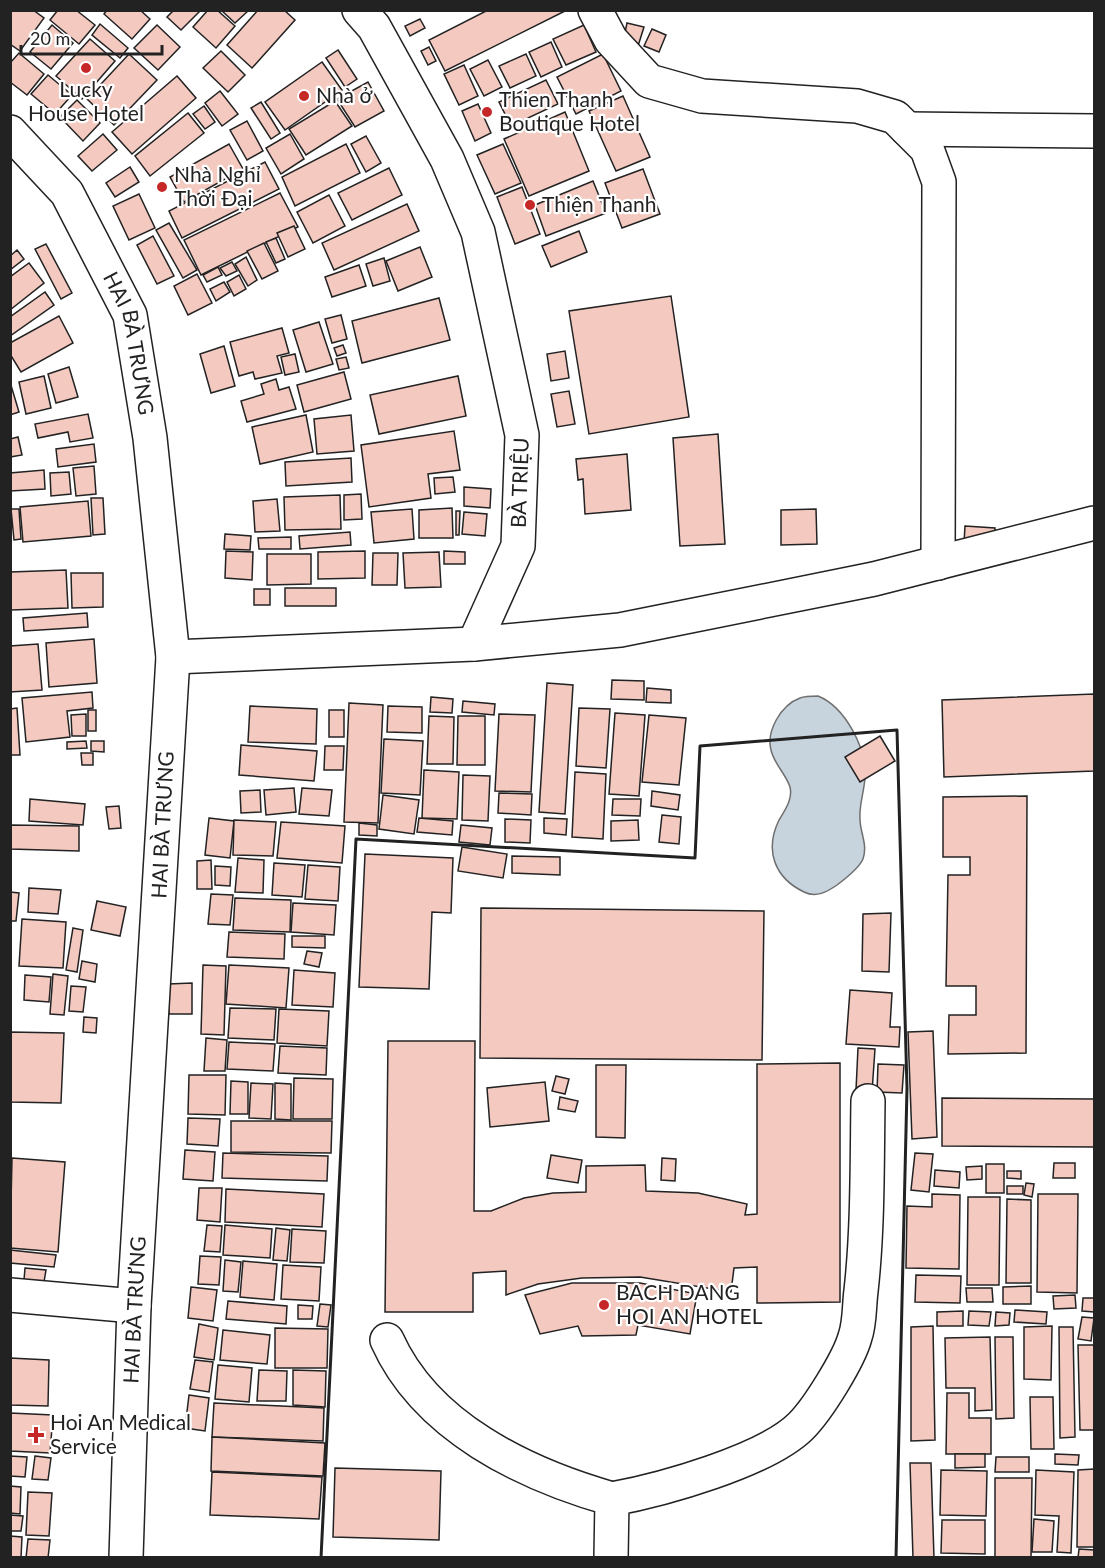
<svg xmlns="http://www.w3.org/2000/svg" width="1105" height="1568" font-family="Lato,sans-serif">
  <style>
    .water { fill: #c7d3dd; stroke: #6f6f6f; stroke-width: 1.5 }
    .building { fill: #f3c9c0; stroke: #222; stroke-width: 1.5 }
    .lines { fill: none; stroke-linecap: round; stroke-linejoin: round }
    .minor-casing { stroke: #222; stroke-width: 36 }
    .minor { stroke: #fff; stroke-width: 33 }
    .wall { stroke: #222; stroke-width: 3 }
    .poi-dot { fill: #c62828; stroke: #fff; stroke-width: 2 }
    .labels { text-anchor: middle; stroke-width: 4.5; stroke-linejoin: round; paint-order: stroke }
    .poi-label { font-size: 21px; fill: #222; stroke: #fff; text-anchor: start }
    .street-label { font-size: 21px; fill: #222; stroke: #fff }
  </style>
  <rect width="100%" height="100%" fill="#fff"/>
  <path class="water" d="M818 696C845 707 867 748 865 778 864 792 859 805 860 819 860 833 868 844 863 859 859 868 845 879 837 885 827 892 816 898 804 892 775 878 764 851 779 820 785 810 793 799 790 787 786 774 774 764 771 750 766 731 781 705 800 698 805 696 812 696 818 696Z"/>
  <g class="building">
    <path d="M10 10H33L44 18 20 51 10 44Z"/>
    <path d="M58 10H76L95 25 79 44 50 20Z"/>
    <path d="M107 10H140L150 19 132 39 104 14Z"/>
    <path d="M174 10H201L181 30 167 17Z"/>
    <path d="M208 10H217L235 26 216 48 193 27Z"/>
    <path d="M221 10H248V11L235 23Z"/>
    <path d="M258 10H284L295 20 252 68 227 45Z"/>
    <path d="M488 10H567L445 71 429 40Z"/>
    <path d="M420 19 425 28 410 36 405 26Z"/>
    <path d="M627 23 644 27 638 46 623 42Z"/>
    <path d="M100 24 128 48 120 58 92 35Z"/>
    <path d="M52 25 73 43 51 69 30 52Z"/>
    <path d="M157 25 180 47 158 70 134 48Z"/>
    <path d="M584 25 596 52 566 65 553 39Z"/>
    <path d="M652 29 666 35 659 52 644 46Z"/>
    <path d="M90 39 115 61 82 99 56 76Z"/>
    <path d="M551 42 562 67 541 77 529 52Z"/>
    <path d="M429 47 436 61 428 65 421 51Z"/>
    <path d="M338 50 357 79 345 87 326 58Z"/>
    <path d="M221 51 245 75 228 92 203 68Z"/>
    <path d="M19 53 44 74 27 95 10 82V63Z"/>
    <path d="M129 54 157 80 114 125 87 99Z"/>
    <path d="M526 54 536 76 510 88 499 66Z"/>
    <path d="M603 54 621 91 576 114 557 77Z"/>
    <path d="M488 60 502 87 484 96 470 69Z"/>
    <path d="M322 62 342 90 285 130 265 102Z"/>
    <path d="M464 65 478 96 459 105 444 74Z"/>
    <path d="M48 75 72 95 55 114 31 94Z"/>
    <path d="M177 76 196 98 132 154 112 132Z"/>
    <path d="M546 80 558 104 511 126 499 102Z"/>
    <path d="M368 82 384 111 355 127 337 99Z"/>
    <path d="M220 91 238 114 222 126 205 103Z"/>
    <path d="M623 96 650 157 616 171 589 111Z"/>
    <path d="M77 100 100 123 83 141 60 117Z"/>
    <path d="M335 101 352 126 306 155 289 129Z"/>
    <path d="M261 102 280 133 271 139 251 108Z"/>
    <path d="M478 104 491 133 475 141 462 111Z"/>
    <path d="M204 106 215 122 205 129 193 114Z"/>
    <path d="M565 112 589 171 529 196 504 139Z"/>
    <path d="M188 113 204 133 150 176 135 156Z"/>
    <path d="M247 121 263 151 247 160 230 130Z"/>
    <path d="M103 134 117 150 92 171 78 156Z"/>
    <path d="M290 134 304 159 281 174 266 148Z"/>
    <path d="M366 136 381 163 366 172 351 144Z"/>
    <path d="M229 144 243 169 184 202 170 177Z"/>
    <path d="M346 144 360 173 295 206 282 177Z"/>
    <path d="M503 144 521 183 495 194 477 155Z"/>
    <path d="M265 162 279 189 182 238 169 211Z"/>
    <path d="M130 167 139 182 115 197 106 183Z"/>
    <path d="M389 168 402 195 352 220 338 193Z"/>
    <path d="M643 169 660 214 622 228 605 183Z"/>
    <path d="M593 181 606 213 546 236 535 205Z"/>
    <path d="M522 187 540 234 515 244 497 197Z"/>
    <path d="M280 193 298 227 201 275 184 240Z"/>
    <path d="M139 194 155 228 129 240 113 206Z"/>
    <path d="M329 195 345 226 313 243 297 212Z"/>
    <path d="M407 204 419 231 334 270 322 243Z"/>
    <path d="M169 223 197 270 183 278 156 230Z"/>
    <path d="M294 226 305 249 288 257 277 233Z"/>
    <path d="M579 231 587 252 551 267 542 246Z"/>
    <path d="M153 236 174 276 157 284 137 245Z"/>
    <path d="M276 238 285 259 276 263 266 242Z"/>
    <path d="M264 243 278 271 262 279 247 251Z"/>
    <path d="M46 244 72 293 61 299 35 249Z"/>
    <path d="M420 247 432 277 398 291 386 261Z"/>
    <path d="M17 250 24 259 10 270V256Z"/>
    <path d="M246 257 257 280 248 286 235 264Z"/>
    <path d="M384 258 390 281 373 286 366 264Z"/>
    <path d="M232 262 237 271 226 276 220 268Z"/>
    <path d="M29 263 44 283 10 310V277Z"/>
    <path d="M359 265 366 286 332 297 325 277Z"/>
    <path d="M218 267 222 275 207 282 203 275Z"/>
    <path d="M197 274 212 303 188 315 174 286Z"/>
    <path d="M239 275 246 289 234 296 227 282Z"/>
    <path d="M224 282 230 292 216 301 210 289Z"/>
    <path d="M45 292 54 305 10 336V317Z"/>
    <path d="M671 296 689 417 589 434 569 311Z"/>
    <path d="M439 298 450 340 362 363 352 321Z"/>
    <path d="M341 315 347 339 332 343 325 319Z"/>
    <path d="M59 316 73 343 21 372 10 354V343Z"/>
    <path d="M319 322 333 364 306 372 293 330Z"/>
    <path d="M282 328 289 353 277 356 282 373 255 379 253 372 239 376 230 342Z"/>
    <path d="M343 345 346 353 337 356 334 348Z"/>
    <path d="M224 346 235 386 211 393 200 354Z"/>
    <path d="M565 351 569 378 551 381 547 354Z"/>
    <path d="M295 354 299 372 285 375 281 357Z"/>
    <path d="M346 357 349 368 339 370 336 359Z"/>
    <path d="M69 367 78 397 56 403 48 374Z"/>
    <path d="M344 372 351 399 304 412 297 385Z"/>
    <path d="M44 376 51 408 26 414 19 382Z"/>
    <path d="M458 376 466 416 379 434 370 395Z"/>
    <path d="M276 379 279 390 289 387 296 409 247 422 241 401 264 394 261 384Z"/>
    <path d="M10 382 19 412 10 415Z"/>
    <path d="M569 391 575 424 557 427 551 394Z"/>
    <path d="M88 414 93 438 70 442 68 432 38 438 35 424Z"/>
    <path d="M306 415 313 452 260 464 252 427Z"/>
    <path d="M351 415 354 451 317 454 314 419Z"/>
    <path d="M454 431 460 470 428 474 431 498 369 507 361 445Z"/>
    <path d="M718 434 725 544 680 546 673 438Z"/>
    <path d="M18 437 22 455 10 457V439Z"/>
    <path d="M94 444 96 462 58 467 56 449Z"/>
    <path d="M627 454 631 510 585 514 583 479 578 480 576 459Z"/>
    <path d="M351 458 352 482 286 486 285 462Z"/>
    <path d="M94 466 96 494 76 496 73 468Z"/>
    <path d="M44 470 45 489 10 491V473Z"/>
    <path d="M69 472 71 494 51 496 50 473Z"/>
    <path d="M453 477 455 492 435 494 434 478Z"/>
    <path d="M464 487 491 489 490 508 464 506Z"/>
    <path d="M361 494 362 519 344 520V495Z"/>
    <path d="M340 495 341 529 285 530 284 497Z"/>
    <path d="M91 498H103L105 534 93 535Z"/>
    <path d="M277 499 280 531 255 532 253 501Z"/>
    <path d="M88 501 91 536 23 542 20 507Z"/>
    <path d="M452 508 453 538H419V510Z"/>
    <path d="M11 509H19L21 539 14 540Z"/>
    <path d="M412 509 414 539 374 543 371 512Z"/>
    <path d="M816 509 817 544 781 545V510Z"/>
    <path d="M456 511H460L459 535H456Z"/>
    <path d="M464 512 487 514 485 536 462 534Z"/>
    <path d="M965 526 995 528 994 546 964 543Z"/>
    <path d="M350 532 351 545 300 549 299 536Z"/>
    <path d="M225 534 251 536 250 550 224 549Z"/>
    <path d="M291 537V549H259L258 538Z"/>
    <path d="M226 551 253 552 252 580 225 578Z"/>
    <path d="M365 551V578L318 579V552Z"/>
    <path d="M444 551 465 552V564H444Z"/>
    <path d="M439 552 441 587 405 588 403 553Z"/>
    <path d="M373 553H398L397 585H372Z"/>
    <path d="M267 554H311V584L267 585Z"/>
    <path d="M66 570 68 608 11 610 10 572Z"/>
    <path d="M71 573H103V607L72 608Z"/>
    <rect x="285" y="588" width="51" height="18"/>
    <rect x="254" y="589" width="16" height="16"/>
    <path d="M87 613 88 627 24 631 23 618Z"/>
    <path d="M94 639 97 683 49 687 46 643Z"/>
    <path d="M38 644 42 690 10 692V646Z"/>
    <path d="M612 680 644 681V700L611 699Z"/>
    <path d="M547 683 573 685 565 814 539 812Z"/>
    <path d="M647 688 671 690V703L646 702Z"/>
    <path d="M92 692 93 708 67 711 70 737 26 742 22 698Z"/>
    <path d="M1094 694V771L944 777 942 700Z"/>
    <path d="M431 697 453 699 452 713 430 712Z"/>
    <path d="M463 701 495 704 494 715 462 712Z"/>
    <path d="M349 703 383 705 378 823 344 822Z"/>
    <path d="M250 706 317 709 316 744 248 742Z"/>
    <path d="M388 706 422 707V733L387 732Z"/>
    <path d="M17 708 20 755H10V709Z"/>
    <path d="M579 708 610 709 606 768 576 766Z"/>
    <rect x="88" y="710" width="8" height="21"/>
    <rect x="329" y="710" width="15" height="27"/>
    <path d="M615 713 645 715 639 796 609 794Z"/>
    <path d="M86 714V736H72L71 715Z"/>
    <path d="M499 714 535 715 531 792 495 791Z"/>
    <path d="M649 715 686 718 679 785 642 782Z"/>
    <path d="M429 716 454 717 453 764H427Z"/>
    <path d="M458 716H485V765H457Z"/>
    <path d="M880 736 895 761 860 782 845 757Z"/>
    <path d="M384 739 423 741 420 795 381 793Z"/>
    <path d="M86 741 87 748 67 749V742Z"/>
    <path d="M91 741H104V752L91 751Z"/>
    <path d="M241 745 317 751 314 781 239 775Z"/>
    <path d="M325 746H344L343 770H324Z"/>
    <path d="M81 753H93V765H82Z"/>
    <path d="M424 770 459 772 457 819 422 818Z"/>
    <path d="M575 772 606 774 603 839 572 837Z"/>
    <path d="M463 775 490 776 488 821 462 820Z"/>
    <path d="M294 788 296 812 266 815 264 790Z"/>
    <path d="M302 788 332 790 329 816 299 814Z"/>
    <path d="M260 790 261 812 241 813 240 791Z"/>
    <path d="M652 791 680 795 678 810 651 806Z"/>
    <path d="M499 793 532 794 531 815 498 813Z"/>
    <path d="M383 795 419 800 414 834 379 829Z"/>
    <path d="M1027 796 1026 1053 948 1054 949 1015H976V986H946L948 875H970V857H943V797Z"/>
    <path d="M30 799 85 804 83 825 29 821Z"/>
    <path d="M613 799H641L640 816 612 815Z"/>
    <path d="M119 806 121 828 109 829 106 807Z"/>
    <path d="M662 815 681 817 679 844 659 842Z"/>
    <path d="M209 818 234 821 230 858 205 855Z"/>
    <path d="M419 818 453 821 452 835 417 832Z"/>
    <path d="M544 818 567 819 566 835 544 833Z"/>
    <path d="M505 819 531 820 530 843 505 842Z"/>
    <path d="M234 820 276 822 273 856 233 855Z"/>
    <path d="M638 820 639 840 611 841V821Z"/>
    <path d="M281 822 345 826 342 863 277 858Z"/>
    <path d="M359 823 377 825V836L359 835Z"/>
    <path d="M10 825 79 826V851L10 849Z"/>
    <path d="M461 825 492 828 490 845 459 842Z"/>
    <path d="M462 847 507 854 503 878 458 871Z"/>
    <path d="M365 854 453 858 451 913 432 912 429 989 359 987Z"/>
    <path d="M512 856 560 857V875L512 873Z"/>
    <path d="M238 858 264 860 263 893 235 892Z"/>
    <path d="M211 860 212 889H197V861Z"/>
    <path d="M274 863 305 865 302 897 272 895Z"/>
    <path d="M308 865 340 867 338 901 305 899Z"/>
    <path d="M215 866 231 867 230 886 215 885Z"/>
    <path d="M29 888 61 890 58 914 28 912Z"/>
    <path d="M10 892 19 893 16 921H10Z"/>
    <path d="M211 894 233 895 230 925 208 924Z"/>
    <path d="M235 898 291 900 290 932 233 930Z"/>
    <path d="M97 901 126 907 120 936 91 930Z"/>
    <path d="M293 903 336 905 334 935 291 932Z"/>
    <path d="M481 908 764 911 762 1060 480 1058Z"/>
    <path d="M891 913 889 972 862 971 863 914Z"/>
    <path d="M22 919 66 922 63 968 19 966Z"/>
    <path d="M73 928 83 930 77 972 66 970Z"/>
    <path d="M229 932 285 934 284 959 227 957Z"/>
    <path d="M292 936H325V948L292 947Z"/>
    <path d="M307 951 322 953 319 967 304 964Z"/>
    <path d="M82 961 97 964 95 982 79 979Z"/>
    <path d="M203 965 226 966 224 1035 201 1034Z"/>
    <path d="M229 965 289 968 286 1008 226 1004Z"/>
    <path d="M294 970 335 973 333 1007 292 1005Z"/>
    <path d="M53 974 68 976 64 1015 50 1014Z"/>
    <path d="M25 975 51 977 49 1002 24 1000Z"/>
    <path d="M192 983V1014H169L168 984Z"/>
    <path d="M71 986 86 987 83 1012 69 1011Z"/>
    <path d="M850 990 892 993 890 1027H900L899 1047 846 1044Z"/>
    <path d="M230 1008 276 1009 274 1040 228 1038Z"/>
    <path d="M279 1009 329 1011 327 1046 277 1043Z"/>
    <path d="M84 1017 97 1018 96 1033 83 1032Z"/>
    <path d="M933 1031 937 1137 912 1139 908 1032Z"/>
    <path d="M10 1032 64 1033 61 1103 10 1102Z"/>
    <path d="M206 1038 227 1040 225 1071H204Z"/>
    <path d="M388 1041H475L474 1211H491L524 1198 553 1193 586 1192V1166L645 1165 646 1191 698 1193 747 1204 745 1215 757 1214V1064L840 1063V1302L757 1303V1267L734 1268 731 1292 640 1277 582 1278 538 1284 506 1295V1271L473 1273V1312H385Z"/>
    <path d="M229 1042 275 1044 273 1071 227 1069Z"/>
    <path d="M280 1046 327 1048 326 1075 278 1073Z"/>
    <path d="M858 1048 875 1049 872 1092 856 1090Z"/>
    <path d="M878 1064 904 1065 902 1093 877 1092Z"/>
    <path d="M596 1065H626L625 1138 596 1137Z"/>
    <path d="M189 1075H226L225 1115 188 1114Z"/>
    <path d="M556 1076 569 1079 565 1094 552 1091Z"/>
    <path d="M294 1078 333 1079 332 1119H293Z"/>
    <path d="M231 1081 248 1082V1114H230Z"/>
    <path d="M545 1082 549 1121 490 1127 487 1088Z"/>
    <path d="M251 1083 273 1084 271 1119 249 1118Z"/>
    <path d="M275 1083 291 1084V1120L275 1119Z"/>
    <path d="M560 1097 578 1101 575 1112 558 1109Z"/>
    <path d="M942 1098 1094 1099V1147L942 1146Z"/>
    <path d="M188 1118 220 1119 218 1146 187 1144Z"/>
    <path d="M231 1121H332L331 1153 231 1152Z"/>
    <path d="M185 1150 215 1152 213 1181 183 1179Z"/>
    <path d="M223 1153 328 1156 327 1181 222 1178Z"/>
    <path d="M915 1153 933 1154 929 1192 911 1190Z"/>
    <path d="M551 1155 582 1160 578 1183 547 1178Z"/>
    <path d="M12 1158 65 1162 58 1252 10 1248Z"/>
    <path d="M662 1158 676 1159 675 1181 661 1180Z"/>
    <path d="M1054 1163H1075V1178H1053Z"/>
    <rect x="986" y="1164" width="18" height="29"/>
    <path d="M982 1166V1179L967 1180 966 1167Z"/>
    <path d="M935 1170 960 1172 959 1188 934 1186Z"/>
    <path d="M1007 1171H1021V1179L1007 1178Z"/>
    <path d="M1026 1183 1034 1184 1032 1197 1024 1195Z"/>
    <rect x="1007" y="1186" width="16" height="8"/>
    <path d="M199 1188H222L220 1222 197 1220Z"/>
    <path d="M226 1189 324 1194 322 1227 225 1222Z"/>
    <path d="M932 1194 960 1195 959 1269 906 1268 907 1206 932 1207Z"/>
    <path d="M1038 1194H1078L1077 1293 1037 1292Z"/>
    <path d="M968 1197H1000L999 1285H967Z"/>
    <path d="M1007 1199 1031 1200V1283H1006Z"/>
    <path d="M207 1225 222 1226 220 1252 204 1251Z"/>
    <path d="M225 1225 272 1229 270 1258 223 1255Z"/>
    <path d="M276 1228 290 1230 287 1261 273 1260Z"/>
    <path d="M292 1229 326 1231 324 1263 290 1262Z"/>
    <path d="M10 1250 56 1255 54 1267 10 1263Z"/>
    <path d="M200 1256 221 1257 219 1285 198 1284Z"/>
    <path d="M225 1260 241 1262 238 1292 223 1291Z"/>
    <path d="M243 1261 277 1264 274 1300 240 1297Z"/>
    <path d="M283 1265 321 1267 319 1301 281 1299Z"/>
    <path d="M25 1268 46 1270 44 1282 24 1280Z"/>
    <path d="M916 1275 961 1276 960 1303 915 1302Z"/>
    <path d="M572 1283H640L697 1294 690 1334 638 1325 636 1335 582 1336 578 1326 540 1334 525 1295Z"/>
    <path d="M1031 1286V1304H1003V1287Z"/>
    <path d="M191 1287 217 1290 213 1321 188 1318Z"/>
    <path d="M966 1288H992L993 1302H967Z"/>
    <path d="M1075 1295 1076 1308 1054 1309 1053 1296Z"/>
    <path d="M1083 1298H1094V1312L1082 1311Z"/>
    <path d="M228 1301 287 1306 286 1324 226 1319Z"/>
    <path d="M320 1304 331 1305 328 1327 317 1326Z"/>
    <path d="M298 1305 313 1306 312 1319H298Z"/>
    <path d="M1015 1310 1047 1312 1046 1324 1014 1322Z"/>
    <path d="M963 1311V1326H937V1312Z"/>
    <path d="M969 1311 991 1312 989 1326 968 1325Z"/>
    <path d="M996 1312 1010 1313 1009 1325 995 1326Z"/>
    <path d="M1082 1317 1094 1318 1091 1341 1078 1339Z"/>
    <path d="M199 1324 218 1328 214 1360 194 1357Z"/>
    <path d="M933 1326 935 1440 911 1441V1327Z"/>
    <path d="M1052 1326 1051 1380 1024 1379V1327Z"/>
    <path d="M1059 1327H1073L1075 1437 1060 1438Z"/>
    <path d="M275 1328 328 1329 327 1368H275Z"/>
    <path d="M223 1330 270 1335 267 1364 220 1360Z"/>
    <path d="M990 1337 992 1410 975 1411V1388H946L945 1338Z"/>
    <path d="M995 1337H1013L1014 1418 996 1419Z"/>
    <path d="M1078 1345H1094V1430H1080Z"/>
    <path d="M10 1358 49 1360 48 1406 10 1405Z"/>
    <path d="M195 1360 213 1362 209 1392 190 1389Z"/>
    <path d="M218 1365 252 1368 249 1402 215 1399Z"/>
    <path d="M259 1370 287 1371 286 1401H257Z"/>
    <path d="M293 1370 326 1371 325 1407 293 1405Z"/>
    <path d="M947 1393H969V1418H991V1454H946Z"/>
    <path d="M189 1395 209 1398 205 1431 185 1428Z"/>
    <path d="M1030 1397H1053L1054 1449H1031Z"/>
    <path d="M214 1403 324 1408 323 1441 212 1437Z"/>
    <path d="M10 1413 53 1415 50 1453 10 1451Z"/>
    <path d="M212 1437 325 1443 323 1476 211 1471Z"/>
    <path d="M955 1454H985V1467L955 1468Z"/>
    <path d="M1055 1454 1079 1455 1078 1465 1055 1464Z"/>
    <path d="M10 1456 27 1457 25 1477 10 1476Z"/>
    <path d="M35 1456 51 1458 48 1480 32 1479Z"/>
    <path d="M996 1457H1029V1472H995Z"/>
    <path d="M910 1463H931L934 1558H913Z"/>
    <path d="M335 1468 441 1471 439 1540 333 1537Z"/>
    <path d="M1094 1469V1547H1077L1078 1470Z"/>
    <path d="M941 1470 987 1471 986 1516 940 1515Z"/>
    <path d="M1036 1470 1074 1472 1071 1553 1057 1552 1059 1516 1035 1515Z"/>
    <path d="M212 1472 322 1477 319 1519 210 1515Z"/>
    <path d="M995 1478H1032L1031 1558H995Z"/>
    <path d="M10 1486 21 1487 20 1514 10 1513Z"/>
    <path d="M28 1492 52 1493 49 1536 26 1535Z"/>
    <path d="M10 1515 23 1516 21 1531H10Z"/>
    <path d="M1034 1519 1054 1521 1052 1552H1032Z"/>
    <path d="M942 1520H985V1554L941 1553Z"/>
    <path d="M10 1536 22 1537 21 1558H10Z"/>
    <path d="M28 1539 50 1540 48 1558H26Z"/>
    <path d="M1079 1549 1094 1550V1558H1078Z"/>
  </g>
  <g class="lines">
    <defs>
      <g id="minor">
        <path d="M595 10 611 40 649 81 702 96 857 106 895 117 927 149 939 182 938 563"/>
        <path d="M907 129 1094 131"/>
        <path id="s1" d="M10 132 67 193 130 315 150 438 173 657 134 1306 126 1558"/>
        <path d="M474 644 620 630 874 579 1094 523"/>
        <path id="s2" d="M173 657 474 644 518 546 522 435 478 232 447 159 374 27 359 10"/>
        <path d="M10 1295 134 1306"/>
        <path d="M387 1340C426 1427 524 1474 612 1499"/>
        <path d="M611 1558 612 1499C661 1490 766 1461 801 1426 818 1409 849 1359 855 1337 860 1323 859 1306 861 1291 868 1228 867 1164 868 1101"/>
      </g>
    </defs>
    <use href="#minor" class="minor-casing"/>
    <use href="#minor" class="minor"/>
    <path class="wall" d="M321 1558 356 839 695 858 700 746 897 730 907 1088 896 1558"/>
  </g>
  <g class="poi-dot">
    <circle cx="86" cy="68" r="6"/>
    <circle cx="304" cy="96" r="6"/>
    <circle cx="487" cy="112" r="6"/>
    <circle cx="162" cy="187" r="6"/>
    <circle cx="530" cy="205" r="6"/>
    <circle cx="604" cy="1305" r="6"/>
    <path d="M33 1426h6v6h6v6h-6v6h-6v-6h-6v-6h6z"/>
  </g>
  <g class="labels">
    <g class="poi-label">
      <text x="86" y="97" text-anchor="middle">Lucky<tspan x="86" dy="24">House Hotel</tspan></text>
      <text x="316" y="103">Nhà ở</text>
      <text x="499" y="107">Thien Thanh<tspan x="499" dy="24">Boutique Hotel</tspan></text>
      <text x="174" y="182">Nhà Nghỉ<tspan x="174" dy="24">Thời Đại</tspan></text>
      <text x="542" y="212">Thiện Thanh</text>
      <text x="616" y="1300">BACH DANG<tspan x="616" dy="24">HOI AN HOTEL</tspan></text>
      <text x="50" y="1430">Hoi An Medical<tspan x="50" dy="24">Service</tspan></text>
    </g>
    <g class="street-label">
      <text dy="7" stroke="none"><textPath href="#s1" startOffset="248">HAI BÀ TRƯNG</textPath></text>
      <text dy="7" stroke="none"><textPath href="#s2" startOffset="472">BÀ TRIỆU</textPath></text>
      <text transform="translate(163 825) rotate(-87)" y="7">HAI BÀ TRƯNG</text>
      <text transform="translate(135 1310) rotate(-87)" y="7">HAI BÀ TRƯNG</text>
    </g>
  </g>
  <rect width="1105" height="1568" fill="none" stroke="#222222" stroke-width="24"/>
  <path d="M21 45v9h141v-9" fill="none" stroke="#222222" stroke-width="3"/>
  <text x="30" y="45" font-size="18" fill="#222222" stroke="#ffffff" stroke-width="4.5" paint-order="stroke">20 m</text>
</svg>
